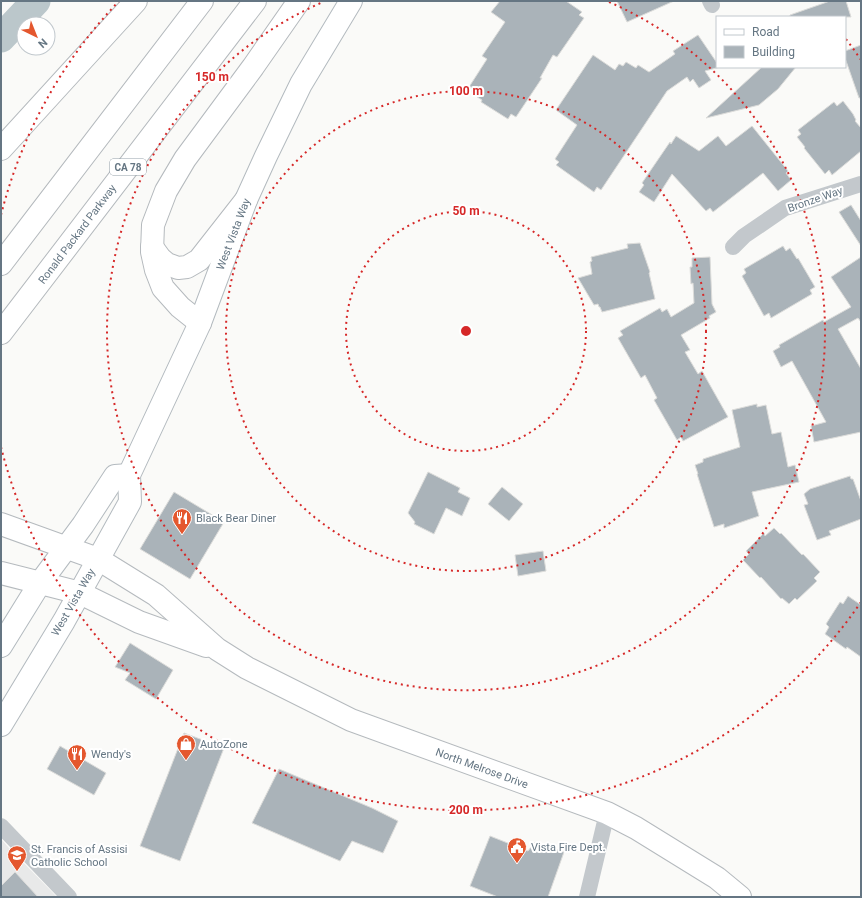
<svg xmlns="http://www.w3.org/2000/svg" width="862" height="898" font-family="Roboto,sans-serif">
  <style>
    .built { fill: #e8e9e9 }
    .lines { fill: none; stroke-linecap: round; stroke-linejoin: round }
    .river { stroke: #bbc7cb; stroke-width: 29 }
    .building { fill: #aab3b9; stroke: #dcdcda }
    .secondary-casing { stroke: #b3babf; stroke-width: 24 }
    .primary-casing { stroke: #b5babe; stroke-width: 24 }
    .motorway-casing { stroke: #b4b9bd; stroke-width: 24 }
    .minor { stroke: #c3c8cc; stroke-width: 16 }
    .secondary { stroke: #fff; stroke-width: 22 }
    .primary { stroke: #fff; stroke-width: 22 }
    .motorway { stroke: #fff; stroke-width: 22 }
    .ring { fill: none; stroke: #d62828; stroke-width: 2; stroke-dasharray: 2 4 }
    .labels { text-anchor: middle; stroke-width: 4; stroke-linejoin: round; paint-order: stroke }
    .shield { fill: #fff; stroke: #939fa8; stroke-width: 1 }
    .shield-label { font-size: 10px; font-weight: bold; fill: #657683 }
    .street-label { font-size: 11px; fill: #657683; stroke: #fff }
    .poi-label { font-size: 11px; fill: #657683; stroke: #fff; text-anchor: start }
    .centre { fill: #d62828; stroke: #fff; stroke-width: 2 }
    .ring-label { font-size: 12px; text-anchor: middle; font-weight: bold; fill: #d62828; stroke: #fff; stroke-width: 4; stroke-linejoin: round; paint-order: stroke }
  </style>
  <rect width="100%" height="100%" fill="#fafaf8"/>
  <path class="built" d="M1 839 9 848 57 897H1Z"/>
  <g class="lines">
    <path class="river" d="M1 38 36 1"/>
  </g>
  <g class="building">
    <path d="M500 1H566L582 12 579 15 584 18 557 57 553 55 540 78H542L516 117 511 114 508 119 481 102 482 100 471 93 473 90 469 87 487 59 482 56 505 22 491 12Z"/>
    <path d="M617 1H674L627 22Z"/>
    <path d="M830 1H846L851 17H790V15Z"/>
    <path d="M698 35 717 63V67H720L705 71 711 80 699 88 693 79 690 82 687 77 667 91 601 190 597 187 594 192 556 165 559 162 555 159 577 125 556 110 593 55 615 70 619 64 623 66 626 62 636 68 638 65 649 72 675 54 673 51Z"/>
    <path d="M861 45V98H859L845 58V51Z"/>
    <path d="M762 67H796L778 89 759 105 706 118Z"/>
    <path d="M843 101 853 114 856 120 855 121 861 128V151L832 175 829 170 825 174 804 148 805 147 797 137 801 134 798 130 834 102 837 106Z"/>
    <path d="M752 126 788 171 786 173 791 180 778 191 763 173 713 212 710 208 706 211 672 174 654 202 639 192 644 185 642 183 670 142 671 144 676 136 699 151 718 136 726 146Z"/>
    <path d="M851 205 861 221V246L839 212Z"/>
    <path d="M640 243 650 272 649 273 655 299 602 312 600 307H599L598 304 594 305 578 278 592 274 590 262 592 261 591 257 628 248 627 244Z"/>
    <path d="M783 246 786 251 790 248 797 259 798 258 815 287 810 290 812 294 771 318 769 313 764 316 742 276 746 273 744 269Z"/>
    <path d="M710 257 712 304 716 312 709 316 710 318 681 335 690 350 685 352 698 374 702 371 728 417 683 441 681 437 677 440 654 400 657 398 645 375 641 378 618 338 623 335 620 331 660 308 662 312 667 309 671 317 694 303 693 283 691 284 690 267H692V258Z"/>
    <path d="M861 257V322L858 318 838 329 861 369V432L814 442 811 426 826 422 792 361 781 367 773 351 780 347 779 345 823 320 824 322 851 307 831 277Z"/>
    <path d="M757 404V407L766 405 772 434 781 432 788 467 795 465 799 482 752 492 759 516 724 528V524L714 527 697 474H698L695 465 703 462V459L740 447 732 410Z"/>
    <path d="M428 472 460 488 458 492 470 498 462 516 446 508 434 534 414 524 415 522 408 513Z"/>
    <path d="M850 476 851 479H853L861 501V519L829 531 831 535 817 540 804 505 808 504 804 494 810 489Z"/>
    <path d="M502 487 523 504 509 521 488 504Z"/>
    <path d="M174 492 224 522 190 579 140 549Z"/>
    <path d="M774 528 780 534 781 533 802 555 803 554 820 572 814 578 817 581 797 600 795 598 789 604 782 598 781 599 761 577 760 578 743 560 749 554 746 551 764 533 765 536Z"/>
    <path d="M543 551 546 571 518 576 515 555Z"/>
    <path d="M848 596 861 605V657L847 647 846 649 825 634 829 627 826 624 840 602 843 604Z"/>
    <path d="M130 643 173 670 156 699 125 680 130 673 115 667Z"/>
    <path d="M184 733 224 748 180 861 140 846Z"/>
    <path d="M60 746 106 773 94 795 47 769Z"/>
    <path d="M279 769 372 808 398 821 383 853 352 841 340 861 252 823Z"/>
    <path d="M490 836 528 851 535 842 564 852 548 897H498L470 886Z"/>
    <path d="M15 872 38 897H1V886Z"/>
  </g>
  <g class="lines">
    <defs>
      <g id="secondary">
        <path d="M1 646 40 583 83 525 115 476 129 475"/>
        <path d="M1 725 64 621 130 502 129 475 200 323 246 200 266 156 301 84 351 1"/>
      </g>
      <g id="primary">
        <path d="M1 524 98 559 156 595 217 649 247 668 351 720 607 813 636 828 717 878 740 897"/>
        <path d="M1 573 80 593 139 622 206 646"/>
      </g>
      <g id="motorway">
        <path d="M1 149 136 1"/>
        <path d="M152 247 160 258 167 264 178 268 187 267 199 260 246 200"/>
        <path d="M1 264 202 1"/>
        <path d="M200 323 180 307 163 288 156 270 152 252 153 225 166 191 185 159 253 67 299 1"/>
        <path d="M1 333 255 1"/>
      </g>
    </defs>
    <use href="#secondary" class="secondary-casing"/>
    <use href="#primary" class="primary-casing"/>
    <use href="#motorway" class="motorway-casing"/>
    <g class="minor">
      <path d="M710 1 712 5"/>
      <path d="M733 247 744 236 785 208 861 184"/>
      <path d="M1 826 69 897"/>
      <path d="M587 897 607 813"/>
    </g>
    <use href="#secondary" class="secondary"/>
    <use href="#primary" class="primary"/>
    <use href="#motorway" class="motorway"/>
  </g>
  <g class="ring">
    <circle cx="466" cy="331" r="120"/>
    <circle cx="466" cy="331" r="240"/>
    <path d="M609 2A359 359 0 1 1 323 2"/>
    <path d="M861 602A479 479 0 0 1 1 447M1 215A479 479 0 0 1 119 1M846 39A479 479 0 0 1 861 60"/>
  </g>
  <defs>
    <symbol id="restaurant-pin" viewBox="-11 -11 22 30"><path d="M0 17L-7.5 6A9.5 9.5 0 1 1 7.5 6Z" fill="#e4572e" stroke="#fff"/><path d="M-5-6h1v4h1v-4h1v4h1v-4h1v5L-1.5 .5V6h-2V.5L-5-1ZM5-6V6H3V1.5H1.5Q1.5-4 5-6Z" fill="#fff"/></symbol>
    <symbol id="shop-pin" viewBox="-11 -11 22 30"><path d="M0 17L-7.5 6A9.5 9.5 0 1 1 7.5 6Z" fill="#e4572e" stroke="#fff"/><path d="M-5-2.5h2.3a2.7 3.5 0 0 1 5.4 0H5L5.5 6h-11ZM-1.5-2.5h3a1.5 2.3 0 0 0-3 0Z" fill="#fff"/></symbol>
    <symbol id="civic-pin" viewBox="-11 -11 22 30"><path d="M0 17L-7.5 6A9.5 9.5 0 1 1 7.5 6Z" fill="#e4572e" stroke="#fff"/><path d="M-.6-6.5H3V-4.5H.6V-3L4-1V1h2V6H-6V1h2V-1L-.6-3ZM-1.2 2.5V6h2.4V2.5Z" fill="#fff"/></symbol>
    <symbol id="school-pin" viewBox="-11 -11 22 30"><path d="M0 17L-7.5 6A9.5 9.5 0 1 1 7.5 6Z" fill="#e4572e" stroke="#fff"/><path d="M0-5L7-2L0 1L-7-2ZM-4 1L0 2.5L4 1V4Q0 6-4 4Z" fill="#fff"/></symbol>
  </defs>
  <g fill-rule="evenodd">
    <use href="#restaurant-pin" x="171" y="507" width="22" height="30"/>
    <use href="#shop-pin" x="175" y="733" width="22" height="30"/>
    <use href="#restaurant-pin" x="66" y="743" width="22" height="30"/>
    <use href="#civic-pin" x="506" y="836" width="22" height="30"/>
    <use href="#school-pin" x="6" y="844" width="22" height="30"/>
  </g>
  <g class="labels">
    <rect class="shield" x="110" y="159" width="36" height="16" rx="3"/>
    <g class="shield-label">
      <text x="128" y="171">CA 78</text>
    </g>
    <g class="street-label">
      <text transform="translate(815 199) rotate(-19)" y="4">Bronze Way</text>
      <text transform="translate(77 234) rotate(-53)" y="4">Ronald Packard Parkway</text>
      <text transform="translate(233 234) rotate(-69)" y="4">West Vista Way</text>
      <text transform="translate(73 602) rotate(-60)" y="4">West Vista Way</text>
      <text transform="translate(482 768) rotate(20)" y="4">North Melrose Drive</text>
    </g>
    <g class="poi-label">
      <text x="196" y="522">Black Bear Diner</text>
      <text x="200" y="748">AutoZone</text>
      <text x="91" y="758">Wendy's</text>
      <text x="531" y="851">Vista Fire Dept.</text>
      <text x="31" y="853">St. Francis of Assisi<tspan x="31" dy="13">Catholic School</tspan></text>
    </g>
  </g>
  <circle cx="466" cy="331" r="6" class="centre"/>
  <g class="ring-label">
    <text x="212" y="81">150 m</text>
    <text x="466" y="95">100 m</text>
    <text x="466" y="215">50 m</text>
    <text x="466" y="814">200 m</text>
  </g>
  <rect width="862" height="898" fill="none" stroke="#657683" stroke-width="4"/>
  <rect x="716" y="16" width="130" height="52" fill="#ffffff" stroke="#c1c8cd"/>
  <rect x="724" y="29" width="20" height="6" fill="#ffffff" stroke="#c1c8cd"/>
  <text x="752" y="36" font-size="12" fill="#657683">Road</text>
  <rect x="724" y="46" width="20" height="12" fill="#aab3b9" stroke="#c1c8cd"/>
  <text x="752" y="56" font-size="12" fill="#657683">Building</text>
  <g transform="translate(36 36) rotate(137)"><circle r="19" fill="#ffffff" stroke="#c1c8cd"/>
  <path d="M0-3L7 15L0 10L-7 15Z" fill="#e4572e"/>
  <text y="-6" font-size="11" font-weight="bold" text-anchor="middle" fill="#657683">N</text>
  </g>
</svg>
